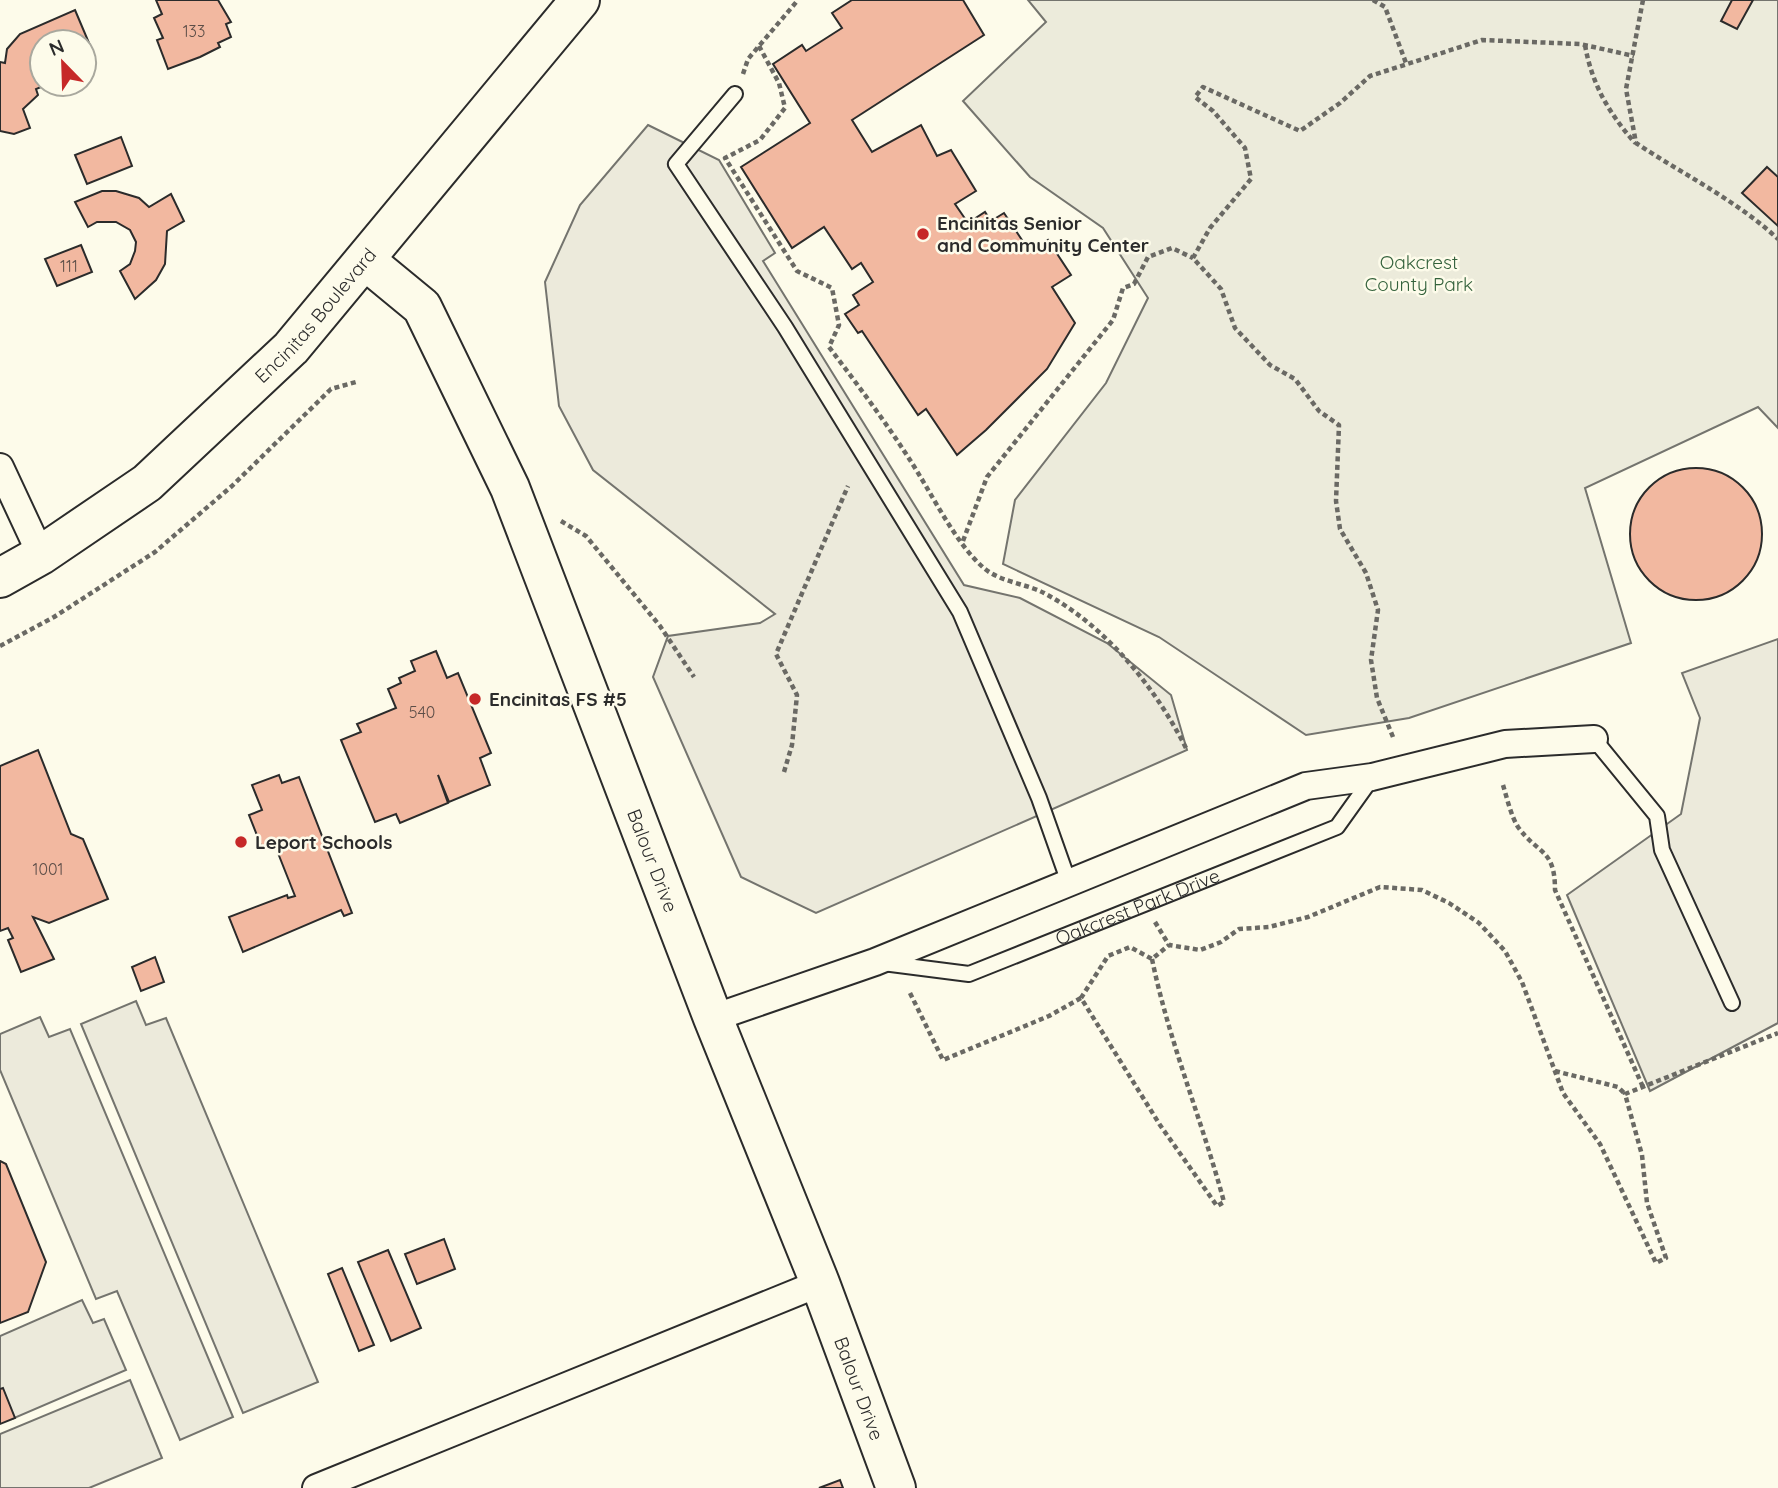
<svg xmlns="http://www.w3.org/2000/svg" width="1778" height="1488" font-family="Quicksand,sans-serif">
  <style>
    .green { fill: #ecebdb; stroke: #74746e; stroke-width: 2 }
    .parking { fill: #eceadb; stroke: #74746e; stroke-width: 2 }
    .building { fill: #f2b8a0; stroke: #2b2b2b; stroke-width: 2 }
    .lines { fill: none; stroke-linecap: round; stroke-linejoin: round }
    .lane-casing { stroke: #2b2b2b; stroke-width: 18 }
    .street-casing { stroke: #2b2b2b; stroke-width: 30 }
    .secondary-casing { stroke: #2b2b2b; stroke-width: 42 }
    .primary-casing { stroke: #2b2b2b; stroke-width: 42 }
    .path { stroke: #6a6964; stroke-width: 4.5; stroke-dasharray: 5 3.5; stroke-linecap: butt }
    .lane { stroke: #fdfbea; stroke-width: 14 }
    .street { stroke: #fdfbea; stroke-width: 26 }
    .secondary { stroke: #fdfbea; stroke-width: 38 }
    .primary { stroke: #fdfbea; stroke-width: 38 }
    .poi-dot { fill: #c62828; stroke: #fdfbea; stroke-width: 2.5 }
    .labels { text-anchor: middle; stroke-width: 5; stroke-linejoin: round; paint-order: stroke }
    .number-label { font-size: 16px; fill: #5d4e48 }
    .poi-label { font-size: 19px; font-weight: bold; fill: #2b2b2b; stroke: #fdfbea; text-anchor: start }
    .park-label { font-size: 19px; fill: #34623c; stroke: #fdfbea }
    .street-label { font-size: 19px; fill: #2b2b2b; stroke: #fdfbea }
  </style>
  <rect width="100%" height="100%" fill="#fdfbea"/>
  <path class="green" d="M1028 0H1778V428L1758 407 1585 488 1631 643 1409 718 1306 735 1159 637 1003 564 1015 500 1106 383 1148 298 1103 228 1030 177 963 101 1046 22Z"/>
  <g class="parking">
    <path d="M648 125 719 160 775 253 763 261 964 585 1020 598 1107 643 1171 695 1187 750 816 913 741 877 653 677 668 636 760 623 775 614 593 470 559 406 545 282 580 205Z"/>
    <path d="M1778 639V1023L1650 1091 1567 895 1681 814 1700 718 1682 673Z"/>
    <path d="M136 1001 146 1025 166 1018 318 1382 243 1413 81 1024Z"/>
    <path d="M40 1017 49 1037 70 1029 233 1417 180 1440 117 1291 96 1299 0 1070V1034Z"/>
    <path d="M82 1300 93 1323 104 1319 126 1370 12 1419 0 1392V1336Z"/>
    <path d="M130 1380 162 1458 89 1488H0V1434Z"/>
  </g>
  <g class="building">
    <path d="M156 0H218L231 22 226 24 231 37 218 43 220 47 200 57 168 69 157 40 163 38 154 18 162 14Z"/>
    <path d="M852 0H963L984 35 852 120 872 152 921 125 937 156 951 150 976 191 955 204 968 223 985 212 991 221 1004 213 1030 252 1048 240 1071 275 1052 287 1075 323 1047 369 986 430 957 455 926 409 918 415 862 331 858 333 845 314 859 305 853 295 873 282 861 263 852 269 824 227 792 248 741 167 810 123 773 64 802 45 806 51 842 28 832 13Z"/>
    <path d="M1732 0H1753L1737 29 1721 21Z"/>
    <path d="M75 10 89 43 42 42V84L46 85 36 89 38 95 23 109 30 128 14 134 0 131V62L5 63 7 49 20 34Z"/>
    <path d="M121 137 132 166 87 184 75 155Z"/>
    <path d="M1767 167 1778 177V226L1742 193Z"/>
    <path d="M102 191H116L139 198 149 207 171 194 184 221 167 231 165 264 156 280 135 299 120 271 130 264 135 251 136 242 130 230 116 222H97L88 227 75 202Z"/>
    <path d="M81 245 92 272 57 286 45 259Z"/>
    <circle cx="1696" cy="534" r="66"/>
    <path d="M436 651 447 678 458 673 491 753 480 758 490 785 449 802 438 775 448 803 400 823 396 814 375 822 341 740 361 732 357 724 396 708 388 689 401 683 399 678 415 671 411 661Z"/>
    <path d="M38 750 71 834 83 839 108 899 49 923 33 917 54 959 21 972 8 940 13 938 8 928 0 931V766Z"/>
    <path d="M279 775 282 783 299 777 352 913 344 916 341 910 243 952 229 917 287 895 288 898 295 896 274 843 262 848 249 815 262 810 252 785Z"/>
    <path d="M155 957 164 982 141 991 132 967Z"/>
    <path d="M0 1161 6 1164 46 1262 28 1312 0 1323Z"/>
    <path d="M444 1239 455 1269 417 1284 405 1254Z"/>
    <path d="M388 1250 421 1328 391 1341 358 1262Z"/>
    <path d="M342 1268 374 1345 359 1351 328 1274Z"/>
    <path d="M3 1388 15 1418 0 1424V1389Z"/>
    <path d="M840 1480 843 1488H819Z"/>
  </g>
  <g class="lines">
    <defs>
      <g id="lane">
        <path d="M735 94 676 164 785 327 960 612 1039 798 1068 880"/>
        <path d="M1594 739 1657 816 1662 850 1732 1003"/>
        <path id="s1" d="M883 963 969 974 1337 827 1372 778"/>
      </g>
      <g id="street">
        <path d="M0 467 41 555"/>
        <path d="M713 1018 875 962 1306 786 1372 777 1505 744 1594 739"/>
        <path d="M316 1488 820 1283"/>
      </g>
      <g id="secondary">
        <path id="s2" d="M365 260 422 307 510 488 713 1018 820 1283 896 1488"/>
      </g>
      <g id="primary">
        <path id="s3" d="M0 578 41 555 147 483 291 348 580 0"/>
      </g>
    </defs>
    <use href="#lane" class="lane-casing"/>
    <use href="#street" class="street-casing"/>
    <use href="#secondary" class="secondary-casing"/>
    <use href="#primary" class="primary-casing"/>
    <g class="path">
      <path d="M1373 0 1385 7 1406 63"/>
      <path d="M1643 0 1626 89 1636 143C1684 175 1736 200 1778 239"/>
      <path d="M1585 45C1592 85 1609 113 1635 143"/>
      <path d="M759 46 779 83 785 108 760 140 725 158 797 271 832 288 839 325 829 347C857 384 885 421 910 460 931 492 956 545 985 569 1001 582 1027 584 1044 593 1106 626 1155 687 1186 748"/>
      <path d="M743 74 748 59 798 0"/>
      <path d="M561 521 586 536 660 626 694 677"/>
      <path d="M963 541 987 477 1113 320 1123 288 1134 284 1148 257 1172 248 1193 258"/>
      <path d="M0 646 54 617 155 552 232 486 331 389 356 382"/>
      <path d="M1393 737 1377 698 1371 660 1378 610 1366 573 1340 529 1336 501 1339 425 1319 411 1295 379 1270 365 1235 328 1221 289 1193 258 1210 228 1251 179 1245 148 1213 111 1195 97 1203 87 1300 131 1340 103 1370 76 1482 40 1580 44 1634 56"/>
      <path d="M784 772 792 745 797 695 776 654 848 486"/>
      <path d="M1503 785C1507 798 1511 816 1518 827 1538 855 1555 848 1555 890L1643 1087"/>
      <path d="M1155 922 1169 945 1200 950 1221 942 1239 929 1269 927 1308 917 1380 887 1422 890 1449 903 1479 923 1505 951 1522 982 1563 1093 1600 1144 1656 1263 1666 1258 1647 1203 1642 1155 1625 1094 1778 1033"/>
      <path d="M1152 959C1169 1042 1202 1120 1224 1202L1217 1206 1160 1125 1081 998 1108 956 1130 947 1152 959 1169 945"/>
      <path d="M910 993 943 1060 1049 1016 1081 998"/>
      <path d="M1555 1071 1618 1087 1625 1094"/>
    </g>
    <use href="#lane" class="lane"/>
    <use href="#street" class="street"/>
    <use href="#secondary" class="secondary"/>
    <use href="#primary" class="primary"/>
  </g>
  <g class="poi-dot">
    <circle cx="923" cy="234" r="7"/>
    <circle cx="475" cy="699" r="7"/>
    <circle cx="241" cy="842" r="7"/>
  </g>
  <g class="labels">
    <g class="number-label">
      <text x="194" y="37">133</text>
      <text x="69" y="272">111</text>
      <text x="422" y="718">540</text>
      <text x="48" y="875">1001</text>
    </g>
    <g class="poi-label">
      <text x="937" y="230">Encinitas Senior<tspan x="937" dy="22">and Community Center</tspan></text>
      <text x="489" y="706">Encinitas FS #5</text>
      <text x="255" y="849">Leport Schools</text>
    </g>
    <g class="park-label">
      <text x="1419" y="269">Oakcrest<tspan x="1419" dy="22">County Park</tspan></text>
    </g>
    <g class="street-label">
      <text dy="7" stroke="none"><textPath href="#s3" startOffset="413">Encinitas Boulevard</textPath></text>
      <text dy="7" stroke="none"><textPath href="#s2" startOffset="674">Balour Drive</textPath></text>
      <text dy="7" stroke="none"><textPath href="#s1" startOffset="268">Oakcrest Park Drive</textPath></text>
      <text dy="7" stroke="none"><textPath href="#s2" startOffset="1241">Balour Drive</textPath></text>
    </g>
  </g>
  <g transform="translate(63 63) rotate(337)"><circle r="33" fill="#fdfbea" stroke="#a9a89e" stroke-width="2"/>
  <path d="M0-5L12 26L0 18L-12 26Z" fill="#c62828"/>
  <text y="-10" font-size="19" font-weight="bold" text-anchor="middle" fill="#2b2b2b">N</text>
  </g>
</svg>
